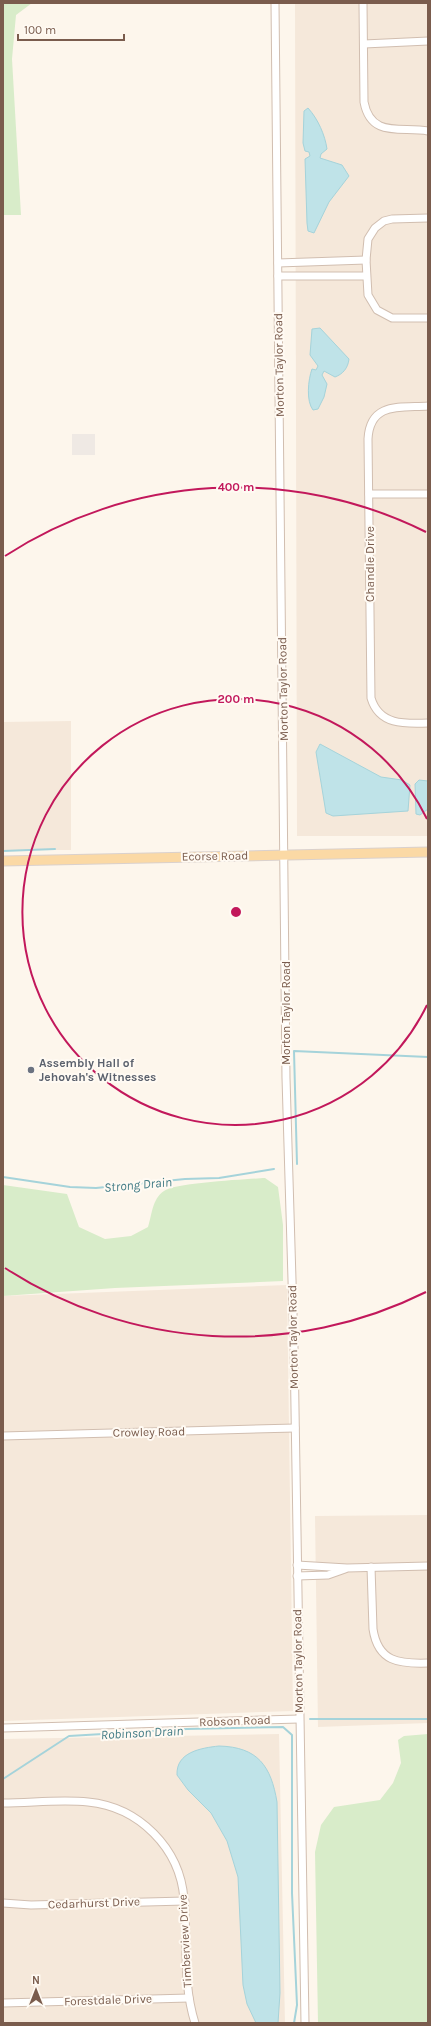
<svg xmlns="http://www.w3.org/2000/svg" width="431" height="2026" font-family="Karla,sans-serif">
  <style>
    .residential { fill: #f5e8da }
    .industrial { fill: #efe9e4 }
    .green { fill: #d8ecc9 }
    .water { fill: #bfe3e8; stroke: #a5d3da }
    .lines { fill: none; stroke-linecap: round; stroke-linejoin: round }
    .stream { stroke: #a5d3da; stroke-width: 2 }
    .minor-casing { stroke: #d1beb0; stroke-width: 9 }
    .major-casing { stroke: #dad1cd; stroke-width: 11 }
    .minor { stroke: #fff; stroke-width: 7 }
    .major { stroke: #fbd9a5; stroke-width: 9 }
    .ring { fill: none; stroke: #c2185b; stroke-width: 2 }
    .worship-dot { fill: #6b7280; stroke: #fffaf3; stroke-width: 1.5 }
    .labels { text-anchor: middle; stroke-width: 4; stroke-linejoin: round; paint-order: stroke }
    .street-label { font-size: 12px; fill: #7a5c4d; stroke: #fffaf3 }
    .worship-label { font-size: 12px; font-weight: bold; fill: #5b616d; stroke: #fffaf3; text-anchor: start }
    .water-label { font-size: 13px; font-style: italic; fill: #437c86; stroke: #fffaf3 }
    .centre { fill: #c2185b; stroke: #fffaf3; stroke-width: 2 }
    .ring-label { font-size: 12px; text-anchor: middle; font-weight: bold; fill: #c2185b; stroke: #fffaf3; stroke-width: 4; stroke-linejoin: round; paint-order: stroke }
  </style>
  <rect width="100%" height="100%" fill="#fdf6ec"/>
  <g class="residential">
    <path d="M295 3H428V836H297Z"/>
    <path d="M71 721V850H3V722Z"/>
    <path d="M287 1285 293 1711 3 1721V1296Z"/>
    <path d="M428 1515V1723L318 1727 315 1516Z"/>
    <path d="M279 1734 285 2023H3V1739Z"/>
  </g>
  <rect class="industrial" x="72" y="434" width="23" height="21"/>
  <g class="green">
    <path d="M3 3H32L16 15 12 59 21 215H3Z"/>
    <path d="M265 1178 278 1187 283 1225V1281L115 1288 3 1296V1185L67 1194 79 1227 105 1239 131 1236 148 1227C152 1215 152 1199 164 1191 174 1183 248 1179 265 1178Z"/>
    <path d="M428 1734V2023H318L315 1852 321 1825 334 1807 380 1800 393 1783 401 1763 398 1740 404 1736Z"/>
  </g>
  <g class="water">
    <path d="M308 108C318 119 325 135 327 149L321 154 320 158 342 165 349 176 329 202 314 233 308 231 307 223 305 159 310 156 309 152 305 151 303 143 304 111Z"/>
    <path d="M320 328 349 359C348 368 343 374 335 377L324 371 322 375 327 384 324 397 318 409 313 410C306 401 308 380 312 369L316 370 318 366 310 355 312 329Z"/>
    <path d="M320 744 381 777 402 780 410 785 408 811 333 816 326 813 316 752Z"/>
    <path d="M419 780 428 781V809L420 815 416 814 415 784Z"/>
    <path d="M219 1746C258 1747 271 1766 277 1802L280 1993 278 2023H256L247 2004 243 1985 238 1877 227 1841 211 1813 188 1790 177 1775C176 1752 201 1748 219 1746Z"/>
  </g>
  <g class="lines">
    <g class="stream">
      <path d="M3 851 55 849"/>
      <path d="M297 1164 294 1051 428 1057"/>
      <path d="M3 1177 70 1187 96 1188 185 1179 219 1178 274 1169"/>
      <path d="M310 1719H428"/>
      <path d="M3 1779 69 1736 187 1729 283 1727 292 1735V1893L297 2005 294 2023"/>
    </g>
    <defs>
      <g id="minor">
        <path d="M275 3 286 1078 294 1347 305 2023"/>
        <path d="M363 3 364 102C371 139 402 126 428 131"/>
        <path d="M364 44 428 41"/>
        <path d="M428 218 392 219 384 221 375 228 368 239 366 260 368 295 377 310 392 318H428"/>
        <path d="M278 263 366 260"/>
        <path d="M278 276H366"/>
        <path d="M428 406C402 408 370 401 368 439L371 698C379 725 404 724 428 723"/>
        <path d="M369 494H428"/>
        <path d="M3 1436 295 1428"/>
        <path d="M297 1565 347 1568 428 1566"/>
        <path d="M371 1567 373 1629C378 1662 399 1664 428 1663"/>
        <path d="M297 1576 328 1575 345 1569"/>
        <path d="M3 1728 299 1719"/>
        <path d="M3 1803C31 1803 60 1799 88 1802 139 1807 180 1848 184 1899 188 1941 182 1982 195 2023"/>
        <path d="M3 1903 31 1905 185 1901"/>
        <path d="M3 2003 189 1998"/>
      </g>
      <path id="major" d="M3 861 428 852"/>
    </defs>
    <use href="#minor" class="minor-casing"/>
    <use href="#major" class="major-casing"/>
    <use href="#minor" class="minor"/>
    <use href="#major" class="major"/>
  </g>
  <g class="ring">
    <path d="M427 1005A213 213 0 1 1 427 819"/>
    <path d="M426 1292A425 425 0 0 1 5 1268M5 556A425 425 0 0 1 426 532"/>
  </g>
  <circle class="worship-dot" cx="31" cy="1070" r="4"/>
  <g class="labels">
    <g class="street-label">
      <text transform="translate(279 365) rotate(-91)" y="4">Morton Taylor Road</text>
      <text transform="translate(370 564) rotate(-90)" y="4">Chandle Drive</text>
      <text transform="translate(283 689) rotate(-91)" y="4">Morton Taylor Road</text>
      <text transform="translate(215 856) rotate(-1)" y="4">Ecorse Road</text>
      <text transform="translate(286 1013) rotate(-90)" y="4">Morton Taylor Road</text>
      <text transform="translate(293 1337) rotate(-91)" y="4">Morton Taylor Road</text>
      <text transform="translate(149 1432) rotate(-1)" y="4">Crowley Road</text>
      <text transform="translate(298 1661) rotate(-91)" y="4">Morton Taylor Road</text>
      <text transform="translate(235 1721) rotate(-2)" y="4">Robson Road</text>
      <text transform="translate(94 1903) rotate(-2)" y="4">Cedarhurst Drive</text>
      <text transform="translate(185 1941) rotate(-93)" y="4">Timberview Drive</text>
      <text transform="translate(108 2000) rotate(-2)" y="4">Forestdale Drive</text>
    </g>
    <g class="worship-label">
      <text x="39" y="1067">Assembly Hall of<tspan x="39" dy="14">Jehovah's Witnesses</tspan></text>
    </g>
    <g class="water-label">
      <text transform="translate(138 1184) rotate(-5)" y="5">Strong Drain</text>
      <text transform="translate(142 1732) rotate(-3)" y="5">Robinson Drain</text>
    </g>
  </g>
  <circle cx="236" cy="912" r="6" class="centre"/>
  <g class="ring-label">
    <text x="236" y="491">400 m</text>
    <text x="236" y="703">200 m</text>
  </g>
  <rect width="431" height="2026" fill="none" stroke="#7a5c4d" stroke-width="8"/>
  <g transform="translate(36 1990)" stroke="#fffaf3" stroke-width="3" paint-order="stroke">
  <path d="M0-3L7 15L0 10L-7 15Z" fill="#7a5c4d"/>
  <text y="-6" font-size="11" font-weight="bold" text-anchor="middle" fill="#7a5c4d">N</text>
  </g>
  <path d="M18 34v6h106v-6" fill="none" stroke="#7a5c4d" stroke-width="2"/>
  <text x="24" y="34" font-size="12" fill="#7a5c4d" stroke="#fffaf3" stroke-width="3" paint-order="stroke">100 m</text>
</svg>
